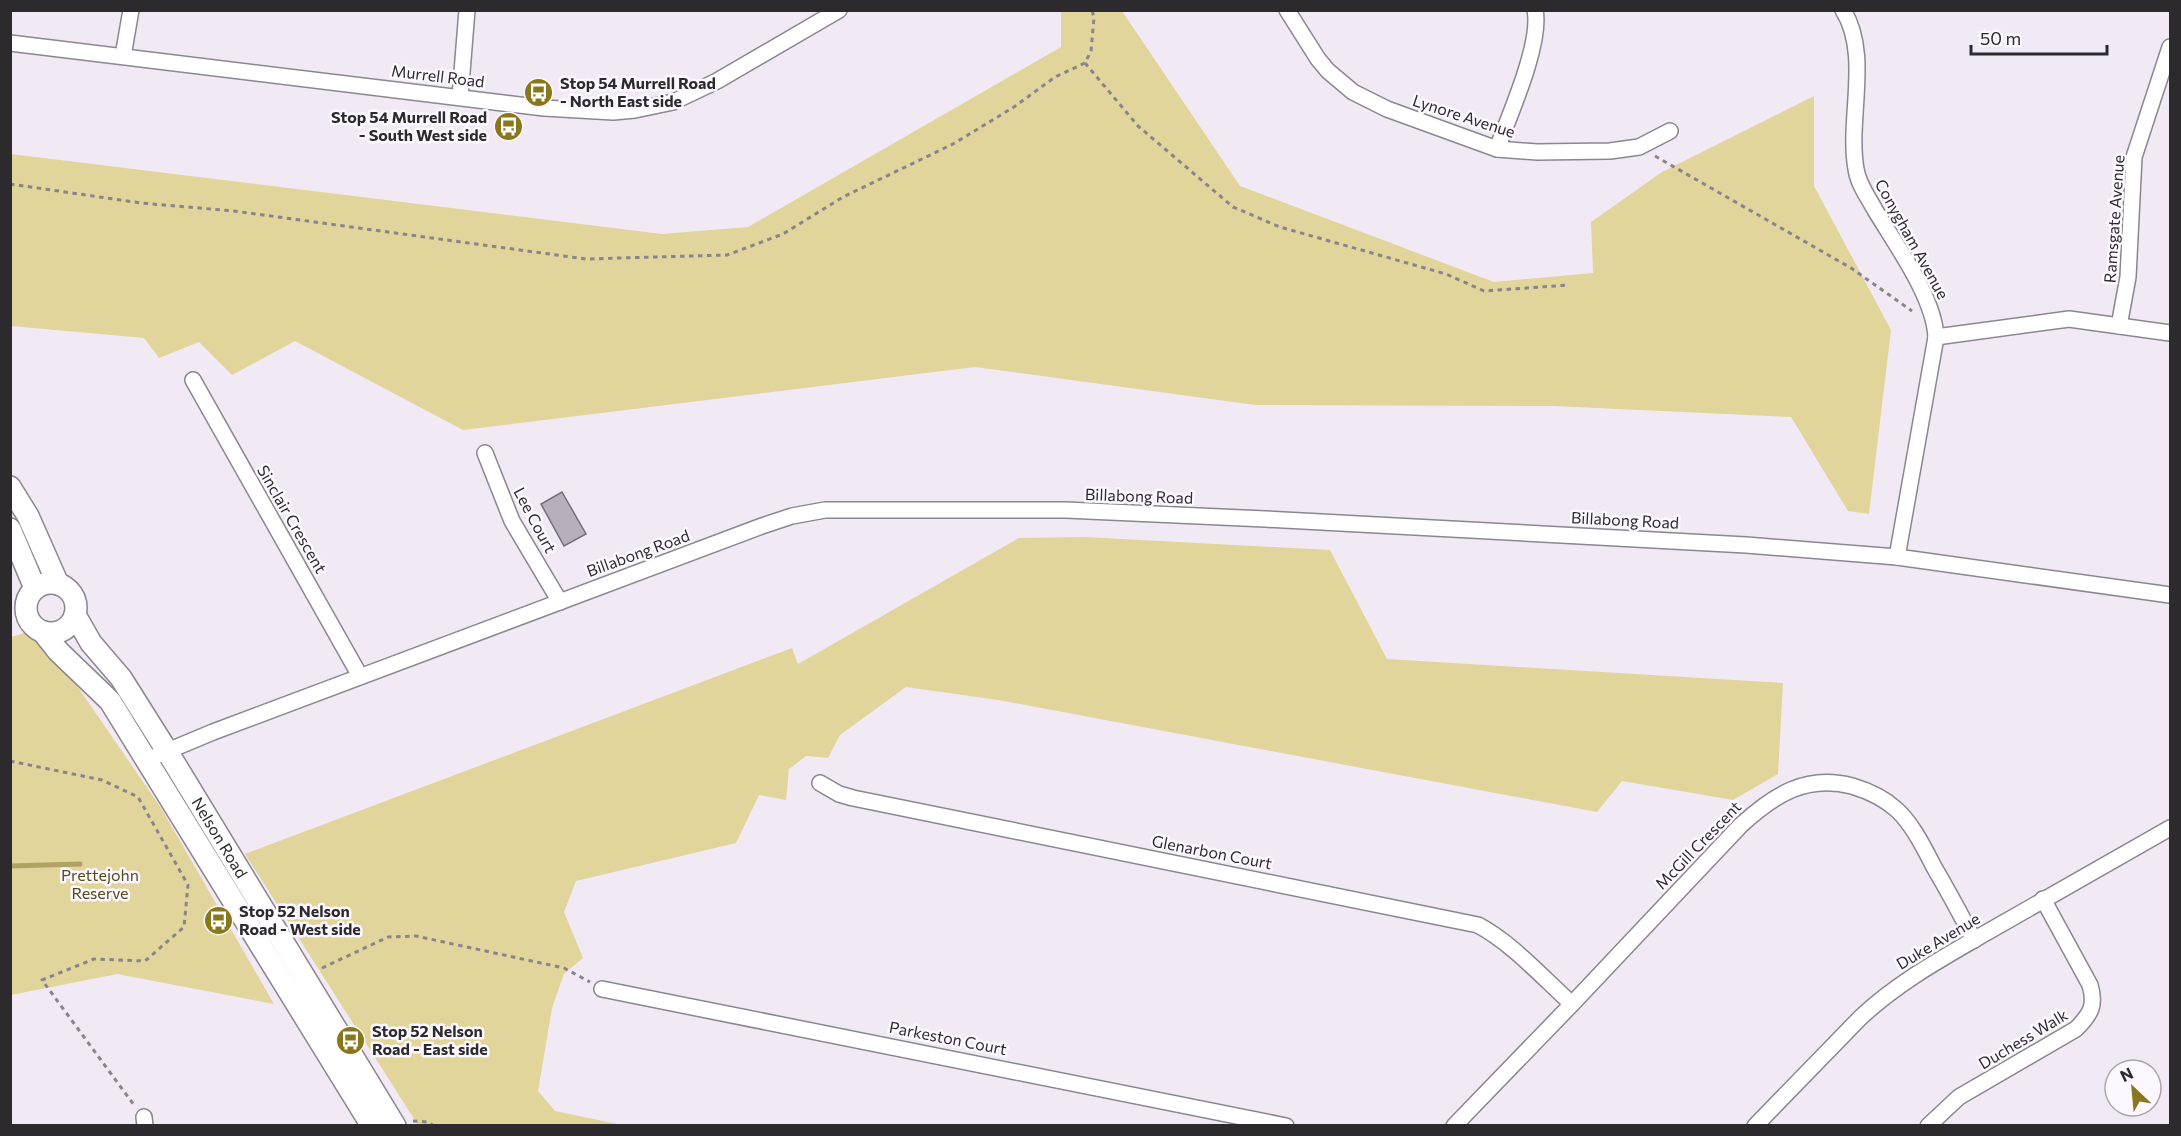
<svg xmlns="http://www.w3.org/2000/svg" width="2181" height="1136" font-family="Commissioner,sans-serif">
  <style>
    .green { fill: #e1d59b }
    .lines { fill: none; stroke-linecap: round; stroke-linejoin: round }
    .stream { stroke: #b0a262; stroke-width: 5 }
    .building { fill: #b7b0ba; stroke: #756f79; stroke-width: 1.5 }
    .minor-casing { stroke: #8c8690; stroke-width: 18 }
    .secondary-casing { stroke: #8c8690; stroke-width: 24 }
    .path { stroke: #8a858c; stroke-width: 3; stroke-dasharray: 4.5 4.5; stroke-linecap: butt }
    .minor { stroke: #fff; stroke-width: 15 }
    .secondary { stroke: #fff; stroke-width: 21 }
    .labels { text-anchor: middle; stroke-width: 5; stroke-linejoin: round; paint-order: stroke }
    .street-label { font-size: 16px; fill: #2d2a2e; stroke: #fdf8ff }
    .poi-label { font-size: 16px; font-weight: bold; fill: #2d2a2e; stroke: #fdf8ff; text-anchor: start }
    .park-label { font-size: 16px; fill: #554a19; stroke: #fdf8ff }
  </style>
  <rect width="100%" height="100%" fill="#f1eaf5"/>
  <g class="green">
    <path d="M1122 11 1240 186 1494 282 1593 273 1591 222 1662 172 1814 96V186L1891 330 1869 514 1848 511 1791 417 1553 406 1255 405 975 367 463 430 295 341 232 375 199 342 159 358 144 338 11 326V154L662 234 748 227 1061 47V11Z"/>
    <path d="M1085 537 1330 550 1387 659 1783 683 1778 774 1733 800 1622 781 1597 812 998 700 906 687 840 735 828 758 806 756 789 769 786 800 759 795 736 843 576 881 564 912 583 958 564 974 552 1008 538 1091 555 1111 622 1125H418L245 854 792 648 798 664 1019 538Z"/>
    <path d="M38 629 161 808 274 1004 117 974 11 995V637Z"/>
  </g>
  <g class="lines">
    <path class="stream" d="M10 866 80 864"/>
  </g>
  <path class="building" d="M562 492 586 534 564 546 541 504Z"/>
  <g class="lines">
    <defs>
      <g id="minor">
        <path d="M1287 10 1318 59 1328 71 1353 92 1387 109 1497 149 1537 152 1610 151 1639 147 1670 131"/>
        <path d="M1843 10C1871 55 1847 119 1856 169 1858 184 1868 197 1875 210 1896 245 1934 297 1936 337L1897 557"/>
        <path d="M10 43 544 108 613 112 635 110 673 102 717 81 839 10"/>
        <path d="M123 56 131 10"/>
        <path d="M460 97 467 10"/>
        <path d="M1497 149C1509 116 1542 43 1535 10"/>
        <path d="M2119 326 2128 277 2134 157 2170 47"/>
        <path d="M1936 337 2069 319 2170 333"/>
        <path d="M193 380 360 676"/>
        <path d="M485 453 512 521 560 602"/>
        <path d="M158 755 213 732 762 526 792 516 825 510H1066L1265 519 1746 545 1897 557 2170 595"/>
        <path d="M820 783 839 794 853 798 1478 925C1512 943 1543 978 1572 1004"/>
        <path d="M602 989 1286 1126"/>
        <path d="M144 1117 145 1126"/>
        <path d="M1454 1126 1572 1004 1741 825C1774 795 1806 774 1852 786 1869 791 1884 798 1897 810 1913 825 1924 848 1934 867 1948 891 1961 915 1974 940"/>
        <path d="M1755 1126 1860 1018C1897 983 1941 959 1984 934 2046 898 2108 863 2170 828"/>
        <path d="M1928 1126 1959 1097 2076 1029C2091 1014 2096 1005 2090 985L2043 899"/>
      </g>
      <g id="secondary">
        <path d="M10 487 28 516 58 584"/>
        <path d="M10 529 35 588"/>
        <circle cx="51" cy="608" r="25"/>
        <path id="s1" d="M75 615 91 643 121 678 167 751 395 1126"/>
        <path d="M43 632 58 651 110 701 372 1126"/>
      </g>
    </defs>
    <use href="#minor" class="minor-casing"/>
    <use href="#secondary" class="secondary-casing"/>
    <g class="path">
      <path d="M1085 63 1138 126 1233 207 1280 227 1446 274 1484 291 1569 285"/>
      <path d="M1655 156 1851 268 1912 311"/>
      <path d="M10 184 141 203 234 211 586 259 727 255 783 234 843 197 953 144 1014 107 1055 77 1085 63 1091 51 1094 18 1092 10"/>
      <path d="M10 761 102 780 138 797 188 885 184 927 145 961 94 959 42 980 134 1105"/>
      <path d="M322 968 388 937 416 936 564 968 590 982"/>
      <path d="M413 1121 428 1122 434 1126"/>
    </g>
    <use href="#minor" class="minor"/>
    <use href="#secondary" class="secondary"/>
  </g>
  <defs>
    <symbol id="bus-disc" viewBox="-11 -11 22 22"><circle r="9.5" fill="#89771c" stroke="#fdf8ff"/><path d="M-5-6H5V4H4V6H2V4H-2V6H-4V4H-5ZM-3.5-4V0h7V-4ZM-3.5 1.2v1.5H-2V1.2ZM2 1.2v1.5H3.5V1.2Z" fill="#fff"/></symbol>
  </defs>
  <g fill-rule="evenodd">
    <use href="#bus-disc" x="522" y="76" width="33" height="33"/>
    <use href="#bus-disc" x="492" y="110" width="33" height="33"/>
    <use href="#bus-disc" x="202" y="904" width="33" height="33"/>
    <use href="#bus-disc" x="334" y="1024" width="33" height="33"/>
  </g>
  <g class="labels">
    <g class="street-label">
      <text transform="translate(438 76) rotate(7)" y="6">Murrell Road</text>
      <text transform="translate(1464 116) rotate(18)" y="6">Lynore Avenue</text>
      <text transform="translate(2114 219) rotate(-86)" y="6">Ramsgate Avenue</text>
      <text transform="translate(1912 239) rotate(61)" y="6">Conygham Avenue</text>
      <text transform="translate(1139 496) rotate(2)" y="6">Billabong Road</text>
      <text transform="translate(292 519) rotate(60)" y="6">Sinclair Crescent</text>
      <text transform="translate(535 520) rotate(62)" y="6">Lee Court</text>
      <text transform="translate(1625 520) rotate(3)" y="6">Billabong Road</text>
      <text transform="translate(638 553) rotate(-20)" y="6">Billabong Road</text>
      <text dy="6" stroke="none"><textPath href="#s1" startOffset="266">Nelson Road</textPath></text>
      <text transform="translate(1698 845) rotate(-46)" y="6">McGill Crescent</text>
      <text transform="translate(1212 852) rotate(11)" y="6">Glenarbon Court</text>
      <text transform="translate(1938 941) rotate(-31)" y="6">Duke Avenue</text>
      <text transform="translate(948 1038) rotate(11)" y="6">Parkeston Court</text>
      <text transform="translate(2023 1039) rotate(-31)" y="6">Duchess Walk</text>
    </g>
    <g class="poi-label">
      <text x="560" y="89">Stop 54 Murrell Road<tspan x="560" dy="18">- North East side</tspan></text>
      <text x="487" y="123" text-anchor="end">Stop 54 Murrell Road<tspan x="487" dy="18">- South West side</tspan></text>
      <text x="239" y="917">Stop 52 Nelson<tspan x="239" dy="18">Road - West side</tspan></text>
      <text x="372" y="1037">Stop 52 Nelson<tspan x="372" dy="18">Road - East side</tspan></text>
    </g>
    <g class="park-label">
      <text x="100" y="881">Prettejohn<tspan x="100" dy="18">Reserve</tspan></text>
    </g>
  </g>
  <rect width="2181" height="1136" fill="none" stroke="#2d2a2e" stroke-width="24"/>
  <g transform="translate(2133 1088) rotate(334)"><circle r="28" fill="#fdf8ff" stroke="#aaa6ab" stroke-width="1.5"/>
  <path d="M0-4.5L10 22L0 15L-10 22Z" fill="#89771c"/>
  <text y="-9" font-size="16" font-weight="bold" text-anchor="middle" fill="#2d2a2e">N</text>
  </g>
  <path d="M1971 45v9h136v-9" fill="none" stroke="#2d2a2e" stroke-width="3"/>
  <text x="1980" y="45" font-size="18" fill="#2d2a2e" stroke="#fdf8ff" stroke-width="4.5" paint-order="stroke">50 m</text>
</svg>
